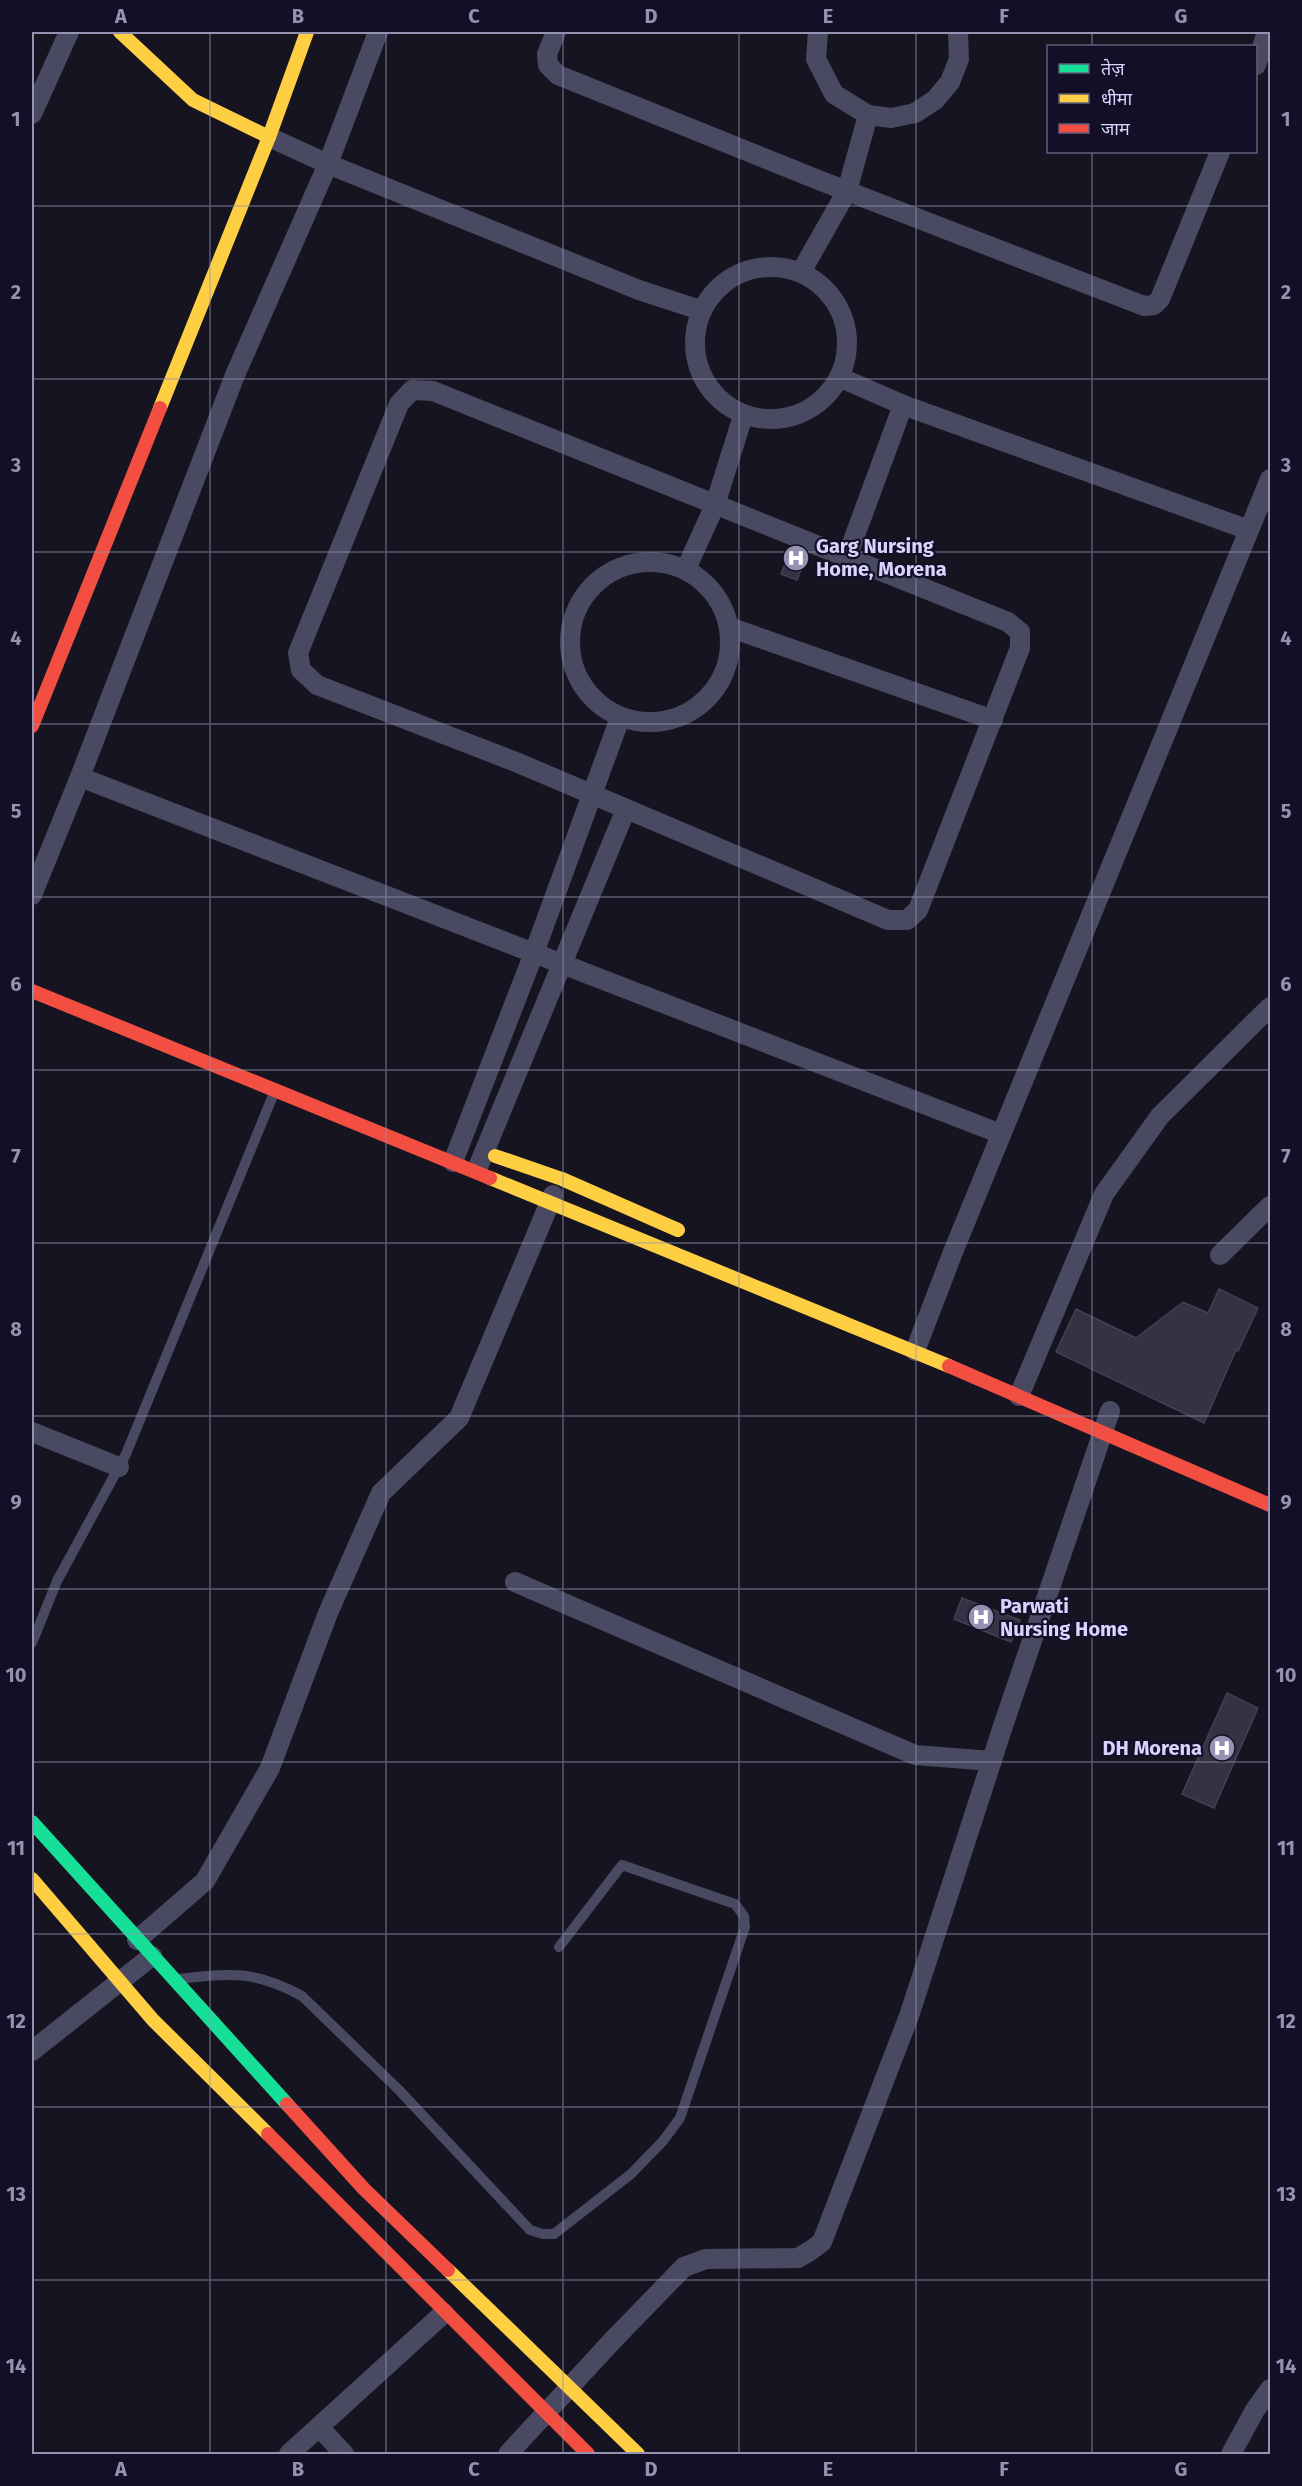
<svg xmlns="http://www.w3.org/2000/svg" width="1302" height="2486" font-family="'Fira Sans','Noto Sans Devanagari',sans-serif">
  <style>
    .building { fill: #343243; stroke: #433f54; stroke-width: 1.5 }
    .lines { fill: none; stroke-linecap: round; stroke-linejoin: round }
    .lane { stroke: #4a4962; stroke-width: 10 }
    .street { stroke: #4a4962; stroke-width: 20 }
    .fast { stroke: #16e098; stroke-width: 14 }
    .slow { stroke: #ffcf43; stroke-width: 14 }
    .jam { stroke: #f24e42; stroke-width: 14 }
    .grid { fill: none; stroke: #9591b1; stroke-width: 1.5; stroke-opacity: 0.55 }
    .labels { text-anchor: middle; stroke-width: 4.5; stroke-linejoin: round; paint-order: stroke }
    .poi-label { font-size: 20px; font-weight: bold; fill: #d9d4ff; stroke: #130f26; text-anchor: start }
    .neatline { fill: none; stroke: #9591b1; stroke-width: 2 }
    .grid-label { font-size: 20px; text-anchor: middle; font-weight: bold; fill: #9591b1 }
  </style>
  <rect width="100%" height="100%" fill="#161421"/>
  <g class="building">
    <path d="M790 551 806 557 797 580 781 574Z"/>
    <path d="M1219 1289 1258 1308 1238 1351 1236 1350 1204 1423 1056 1352 1076 1309 1136 1338 1183 1302 1208 1313Z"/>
    <path d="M962 1598 1020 1620 1011 1642 954 1619Z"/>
    <path d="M1227 1693 1258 1708 1214 1808 1182 1794Z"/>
  </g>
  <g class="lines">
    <g class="lane">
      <path d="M32 1643 57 1581 126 1454 274 1093"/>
      <path d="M178 1979C230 1973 255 1970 302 1996L399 2090 530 2230 543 2234H554L631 2174 663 2141 680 2118 745 1927 744 1916 735 1904 622 1865 559 1947"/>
    </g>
    <g class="street">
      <path d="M556 32 547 54 548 65 558 75 821 181 1144 306 1154 305 1160 299 1220 152"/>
      <path d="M818 32 816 59 834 94 868 115 891 118 915 113 935 100 950 82 959 59 958 32"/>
      <path d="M1256 65 1267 32"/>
      <path d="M32 114 69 32"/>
      <path d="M269 137 328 164 639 290 700 310"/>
      <circle cx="771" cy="343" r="76"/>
      <path d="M801 272 847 191 868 115"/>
      <path d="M839 377 903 405 1249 530"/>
      <path d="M412 390 433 391 1008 622 1020 632V648L918 910 907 920H888L516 762 317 685 301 670 298 653 399 404Z"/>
      <path d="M847 557 903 405"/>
      <circle cx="650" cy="642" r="80"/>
      <path d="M686 569 715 505 743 416"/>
      <path d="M729 627 993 720"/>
      <path d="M80 777 1001 1134"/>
      <path d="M32 895 80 777 235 375 328 164 378 32"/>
      <path d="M453 1162 534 953 620 718"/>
      <path d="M478 1167 626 809"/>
      <path d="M1220 1255 1270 1206"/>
      <path d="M915 1351 953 1252 1270 479"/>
      <path d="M1019 1396 1104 1194 1160 1116 1270 1007"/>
      <path d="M32 1432 119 1467"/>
      <path d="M515 1582 915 1755 992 1761"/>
      <path d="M137 1940 205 1881 270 1768 328 1613 381 1493 459 1418 553 1195"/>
      <path d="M32 2051 152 1956"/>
      <path d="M319 2427 344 2454"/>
      <path d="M289 2454 444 2313"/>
      <path d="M508 2454 613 2340 684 2267 706 2259 798 2258 810 2251 822 2242 909 2016 1003 1726 1110 1411"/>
      <path d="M1231 2454 1255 2410 1270 2389"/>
    </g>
    <path class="fast" d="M32 1822 287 2104"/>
    <g class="slow">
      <path d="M120 32 193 100 269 137"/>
      <path d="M160 408 269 137 307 32"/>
      <path d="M495 1156 562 1179 678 1230"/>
      <path d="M490 1178 949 1366"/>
      <path d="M32 1879 153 2020 268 2134"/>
      <path d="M448 2270 638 2454"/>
    </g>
    <g class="jam">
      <path d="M32 726 160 408"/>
      <path d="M32 991 490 1178"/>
      <path d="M949 1366 1270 1505"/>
      <path d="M287 2104 364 2189 448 2270"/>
      <path d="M268 2134 588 2454"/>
    </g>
  </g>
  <path class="grid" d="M210 32V2454M386 32V2454M563 32V2454M739 32V2454M916 32V2454M1092 32V46M1092 152V2454M32 206H1270M32 379H1270M32 552H1270M32 724H1270M32 897H1270M32 1070H1270M32 1243H1270M32 1416H1270M32 1589H1270M32 1762H1270M32 1934H1270M32 2107H1270M32 2280H1270"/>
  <defs>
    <symbol id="hospital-disc" viewBox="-11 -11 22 22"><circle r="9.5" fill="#9591b1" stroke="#130f26"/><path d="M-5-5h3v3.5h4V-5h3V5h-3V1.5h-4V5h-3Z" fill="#fff"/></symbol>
  </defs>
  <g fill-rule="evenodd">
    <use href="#hospital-disc" x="781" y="543" width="30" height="30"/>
    <use href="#hospital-disc" x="966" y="1602" width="30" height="30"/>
    <use href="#hospital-disc" x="1207" y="1733" width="30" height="30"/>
  </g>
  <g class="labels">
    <g class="poi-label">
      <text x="816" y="553">Garg Nursing<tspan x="816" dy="23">Home, Morena</tspan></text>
      <text x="1000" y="1613">Parwati<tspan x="1000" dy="23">Nursing Home</tspan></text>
      <text x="1202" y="1755" text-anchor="end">DH Morena</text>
    </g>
  </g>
  <rect width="1302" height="2486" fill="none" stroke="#130f26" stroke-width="66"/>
  <rect x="1047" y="45" width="210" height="108" fill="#130f26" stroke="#625e7d" stroke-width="1.5"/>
  <rect x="1059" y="64" width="30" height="9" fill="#16e098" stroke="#625e7d" stroke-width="1.5"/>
  <text x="1101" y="75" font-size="18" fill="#d9d4ff">तेज़</text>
  <rect x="1059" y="94" width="30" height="9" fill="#ffcf43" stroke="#625e7d" stroke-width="1.5"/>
  <text x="1101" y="105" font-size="18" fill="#d9d4ff">धीमा</text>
  <rect x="1059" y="124" width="30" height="9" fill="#f24e42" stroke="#625e7d" stroke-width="1.5"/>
  <text x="1101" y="135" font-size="18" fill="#d9d4ff">जाम</text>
  <rect x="33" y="33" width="1236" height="2420" class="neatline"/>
  <g class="grid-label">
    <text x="121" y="23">A</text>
    <text x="298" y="23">B</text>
    <text x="474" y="23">C</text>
    <text x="651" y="23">D</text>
    <text x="828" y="23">E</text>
    <text x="1004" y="23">F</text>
    <text x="1181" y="23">G</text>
    <text x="16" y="126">1</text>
    <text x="1286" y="126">1</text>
    <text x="16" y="299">2</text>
    <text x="1286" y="299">2</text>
    <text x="16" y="472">3</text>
    <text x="1286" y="472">3</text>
    <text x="16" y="645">4</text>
    <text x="1286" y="645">4</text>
    <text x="16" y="818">5</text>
    <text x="1286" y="818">5</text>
    <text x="16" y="991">6</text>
    <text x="1286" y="991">6</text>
    <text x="16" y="1163">7</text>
    <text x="1286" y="1163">7</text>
    <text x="16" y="1336">8</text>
    <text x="1286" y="1336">8</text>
    <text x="16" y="1509">9</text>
    <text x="1286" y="1509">9</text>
    <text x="16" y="1682">10</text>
    <text x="1286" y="1682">10</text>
    <text x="16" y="1855">11</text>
    <text x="1286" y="1855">11</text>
    <text x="16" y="2028">12</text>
    <text x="1286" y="2028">12</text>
    <text x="16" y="2201">13</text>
    <text x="1286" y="2201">13</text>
    <text x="16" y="2373">14</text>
    <text x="1286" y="2373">14</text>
    <text x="121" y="2476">A</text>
    <text x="298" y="2476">B</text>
    <text x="474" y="2476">C</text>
    <text x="651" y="2476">D</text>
    <text x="828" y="2476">E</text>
    <text x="1004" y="2476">F</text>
    <text x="1181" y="2476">G</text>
  </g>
</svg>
